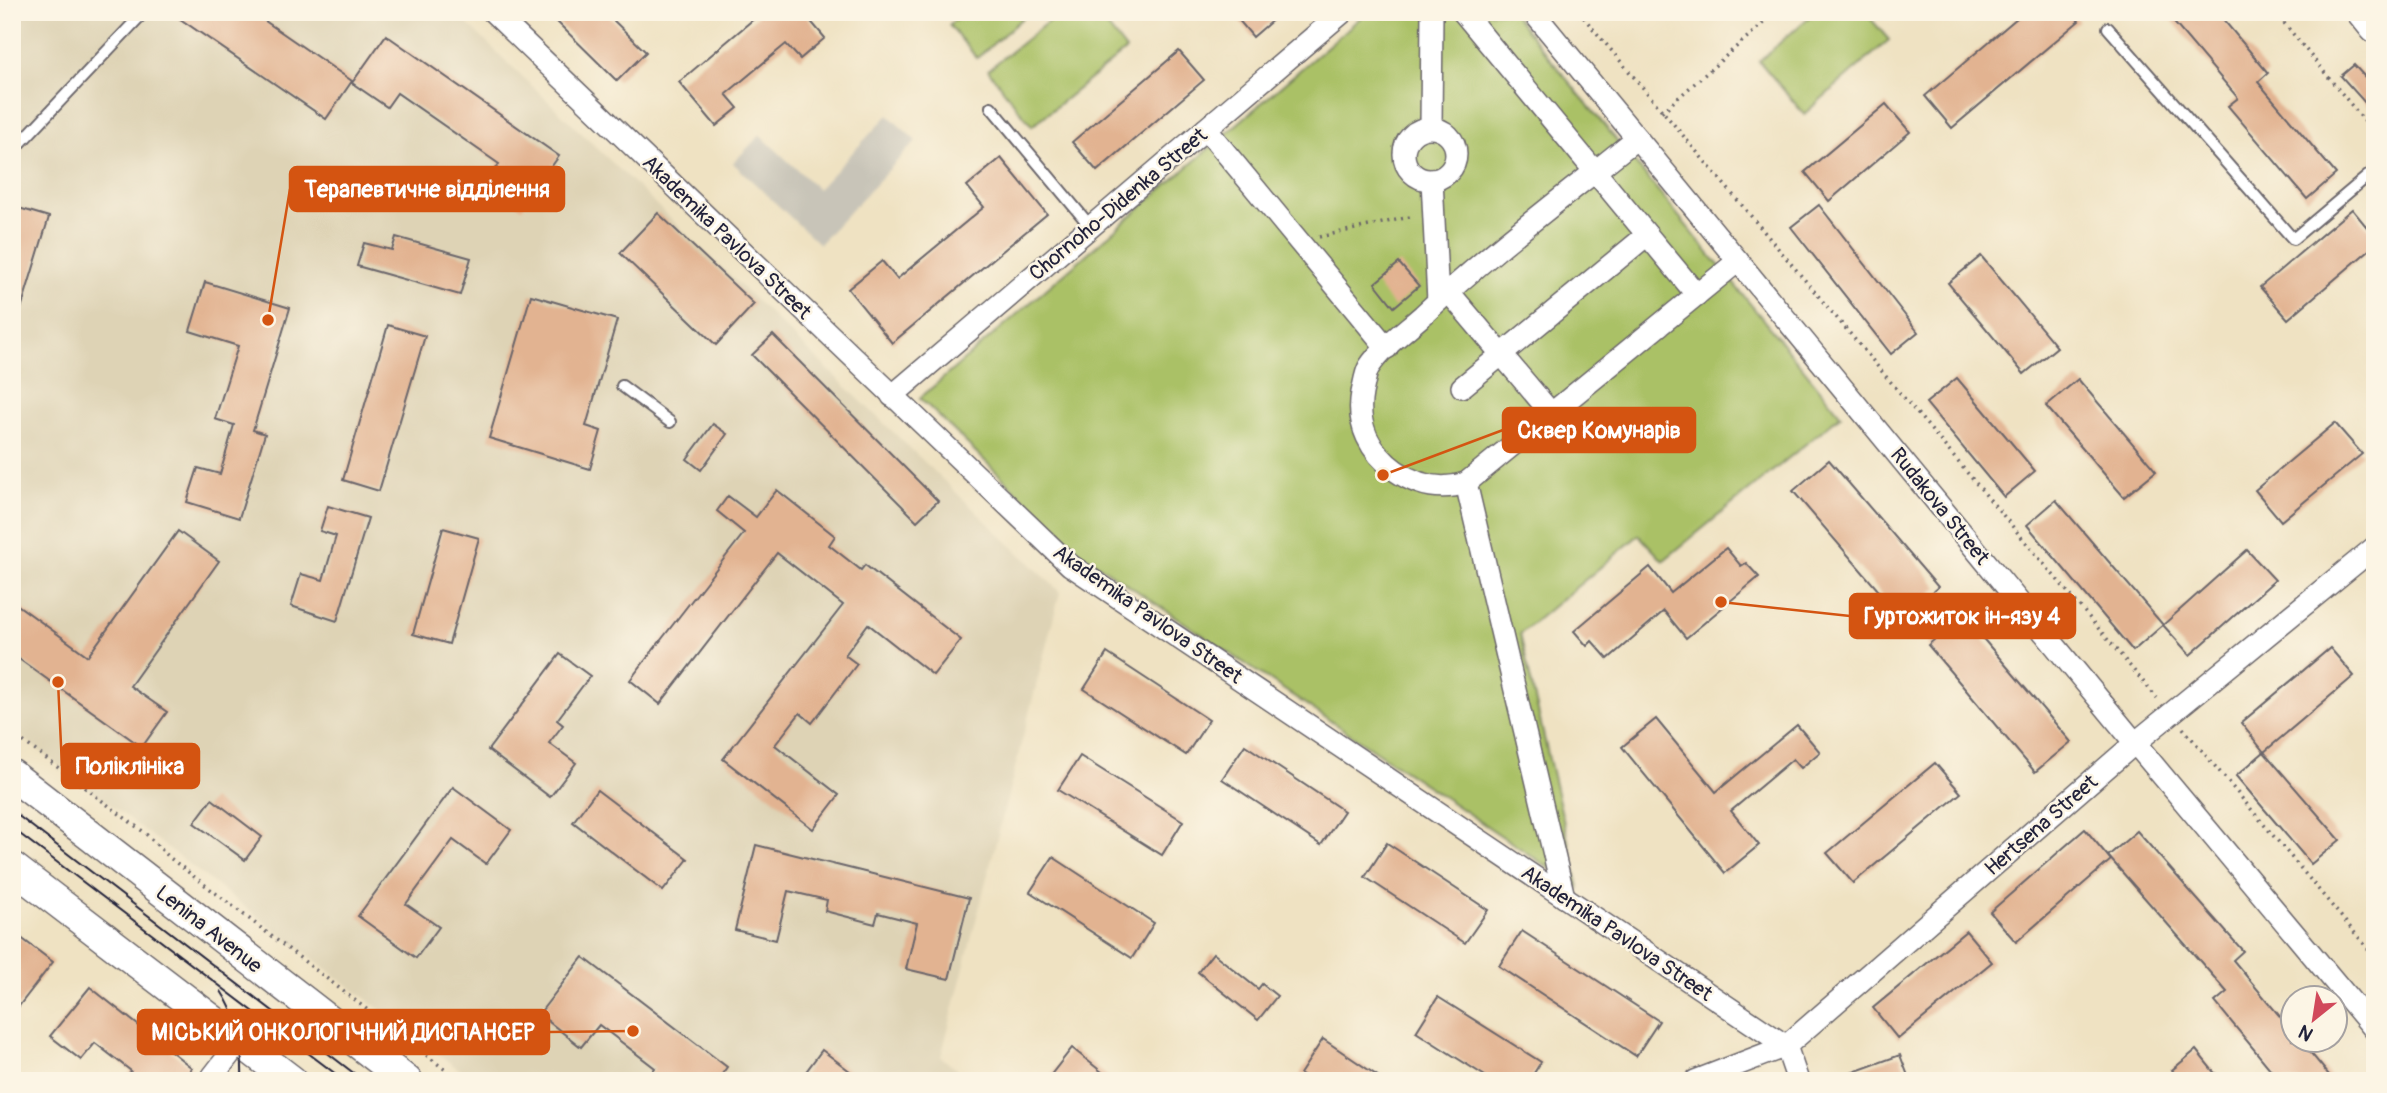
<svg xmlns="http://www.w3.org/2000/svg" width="2387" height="1093" font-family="Pangolin,sans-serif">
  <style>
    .built { fill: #ded3b5 }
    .industrial { fill: #c8c4b8 }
    .green { fill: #aac166; stroke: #667250; stroke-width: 2 }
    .building { fill: #e2b391 }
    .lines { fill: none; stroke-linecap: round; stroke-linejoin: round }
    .lane-casing { stroke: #6a656a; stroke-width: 14 }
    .street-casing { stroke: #6a656a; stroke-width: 24 }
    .secondary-casing { stroke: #6a656a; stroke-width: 33 }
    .path { stroke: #6a656a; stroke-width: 3.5; stroke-dasharray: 2 5; stroke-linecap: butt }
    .lane { stroke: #fff; stroke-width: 10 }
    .street { stroke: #fff; stroke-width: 21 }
    .secondary { stroke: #fff; stroke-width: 30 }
    .tram { stroke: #22223b; stroke-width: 2 }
    .labels { text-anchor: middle; stroke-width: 5; stroke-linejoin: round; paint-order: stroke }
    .street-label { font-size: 21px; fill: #22223b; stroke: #fcf5e5 }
    .leader { fill: none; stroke: #d45411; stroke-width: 2.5 }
    .callout-dot { fill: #d45411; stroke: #fcf5e5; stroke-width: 2.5 }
    .callout { fill: #d45411; stroke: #d45411; stroke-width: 2.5 }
    .callout-label { font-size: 23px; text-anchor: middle; font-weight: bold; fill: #fff }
  </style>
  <rect width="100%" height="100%" fill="#fcf5e5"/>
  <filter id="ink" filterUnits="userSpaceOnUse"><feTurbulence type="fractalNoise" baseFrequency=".0143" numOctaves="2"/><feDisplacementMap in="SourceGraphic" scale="14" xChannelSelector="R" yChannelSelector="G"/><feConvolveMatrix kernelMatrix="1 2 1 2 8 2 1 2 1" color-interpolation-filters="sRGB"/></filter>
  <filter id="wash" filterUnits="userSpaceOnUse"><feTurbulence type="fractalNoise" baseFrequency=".00686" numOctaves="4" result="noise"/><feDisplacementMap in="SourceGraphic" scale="28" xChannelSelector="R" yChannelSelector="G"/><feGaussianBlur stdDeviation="1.57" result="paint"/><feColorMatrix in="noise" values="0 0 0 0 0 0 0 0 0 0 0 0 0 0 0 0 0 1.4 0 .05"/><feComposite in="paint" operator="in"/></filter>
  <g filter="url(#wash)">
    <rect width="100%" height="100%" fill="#efe2c2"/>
    <path class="built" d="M12 12H455L1060 592 941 1057 971 1081H474L12 730Z"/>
    <path class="industrial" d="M888 115 916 141 819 244 733 163 760 135 818 189Z"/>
    <g class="green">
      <path d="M964 12H1029L977 58 949 25Z"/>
      <path d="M1060 12H1096L1126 50 1032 126 988 70Z"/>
      <path d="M1367 12H1512L1841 415 1663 561 1639 535 1520 634 1579 888 1079 552 920 398Z"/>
      <path d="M1815 12H1865L1889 40 1804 114 1759 61Z"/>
    </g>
    <g id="blocks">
      <g class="building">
        <path d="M170 12H252L352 81 326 119Z"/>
        <path d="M547 12H605L646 52 617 81Z"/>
        <path d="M762 12H803L825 38 800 59 786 44 726 94 738 108 716 126 679 82Z"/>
        <path d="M1232 12H1282L1253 37Z"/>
        <path d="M2024 12H2071L2079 21 1952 128 1925 96Z"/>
        <path d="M2165 12H2217L2268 73 2258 82 2336 174 2307 199 2228 106 2238 98Z"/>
        <path d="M386 35 559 156 522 208 486 183 499 164 397 93 387 107 352 83Z"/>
        <path d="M1179 51 1204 80 1097 171 1072 142Z"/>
        <path d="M2354 65 2375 88V114L2341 76Z"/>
        <path d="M1886 104 1910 132 1829 201 1805 172Z"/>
        <path d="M1001 158 1047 214 892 343 848 289 882 261 897 279 984 207 967 186Z"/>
        <path d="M1819 205 1918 332 1891 354 1791 227Z"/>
        <path d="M12 206 49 217 16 325 12 324Z"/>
        <path d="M2352 209 2375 237V245L2288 319 2260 287Z"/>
        <path d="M658 213 754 304 716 345 620 253Z"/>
        <path d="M396 237 471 258 460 295 357 266 364 243 392 250Z"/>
        <path d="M1981 256 2057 347 2024 374 1948 283Z"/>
        <path d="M1399 263 1419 286 1394 307 1375 283Z"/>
        <path d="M205 282 290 308 253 430 265 434 239 518 187 502 198 468 220 474 234 425 215 419 238 346 190 331Z"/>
        <path d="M531 295 617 320 586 426 601 431 590 469 489 438Z"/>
        <path d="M388 325 425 336 379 491 343 480Z"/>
        <path d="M773 335 938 501 917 521 752 355Z"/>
        <path d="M1957 378 2035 471 2004 497 1926 403Z"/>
        <path d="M2078 379 2156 471 2124 497 2046 406Z"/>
        <path d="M2335 423 2362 454 2281 521 2255 490Z"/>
        <path d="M713 424 727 434 701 470 687 459Z"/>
        <path d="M1829 460 1938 587 1902 618 1793 491Z"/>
        <path d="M777 490 835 536 829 545 861 570 865 565 961 640 933 675 868 624 845 655 857 664 812 723 800 713 775 745 839 795 813 829 723 759 843 605 777 553 660 704 630 680 744 533 717 511 728 496 756 517Z"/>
        <path d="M2056 500 2163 625 2133 651 2027 525Z"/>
        <path d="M328 506 368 518 337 621 291 606 301 574 323 580 336 536 320 531Z"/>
        <path d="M443 528 479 538 449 644 413 634Z"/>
        <path d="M178 531 219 561 130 686 167 712 142 747 12 654V601L88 656Z"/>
        <path d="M1726 548 1741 566 1746 563 1759 577 1686 638 1664 611 1608 659 1592 641 1587 646 1574 631 1650 567 1671 593Z"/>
        <path d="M2247 550 2275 580 2190 655 2163 625Z"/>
        <path d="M1963 615 2071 742 2035 772 1928 645Z"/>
        <path d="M2330 648 2354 676 2264 752 2241 723Z"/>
        <path d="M1107 653 1209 720 1186 755 1084 689Z"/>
        <path d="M560 654 590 676 557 720 563 725 549 743 576 763 550 797 488 750Z"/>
        <path d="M1656 719 1716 792 1797 725 1820 752 1801 768 1793 759 1731 811 1759 845 1725 873 1622 747Z"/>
        <path d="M1245 745 1344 811 1321 845 1222 779Z"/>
        <path d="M2264 752 2340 840 2311 864 2236 776Z"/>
        <path d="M1080 756 1183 821 1162 855 1058 790Z"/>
        <path d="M1935 763 1961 793 1853 883 1827 853Z"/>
        <path d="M453 787 511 830 486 864 453 840 406 904 439 927 416 958 358 916Z"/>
        <path d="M597 790 688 859 663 891 573 822Z"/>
        <path d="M212 799 262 837 245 860 194 823Z"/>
        <path d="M2085 829 2111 860 2016 942 1990 912Z"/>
        <path d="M2137 831 2243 951 2233 960 2292 1031V1040H2300L2334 1081H2280L2215 1002 2227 992 2108 856Z"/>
        <path d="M1387 843 1488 910 1465 943 1365 877Z"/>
        <path d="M756 845 969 898 949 979 906 969 917 923 878 913 875 924 825 911 827 900 788 891 776 940 735 930Z"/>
        <path d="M1053 857 1154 923 1132 958 1030 892Z"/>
        <path d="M12 931 53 962 12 1015Z"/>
        <path d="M1522 931 1659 1021 1636 1056 1499 966Z"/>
        <path d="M1966 931 1992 962 1898 1039 1873 1008Z"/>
        <path d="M1213 953 1258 989 1262 984 1277 996 1258 1020 1198 972Z"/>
        <path d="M583 957 727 1067 717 1081H645L655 1068 599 1025 581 1047 539 1014Z"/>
        <path d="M90 987 192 1068 182 1081H124L131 1071 95 1043 81 1060 50 1036Z"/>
        <path d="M1438 997 1541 1062 1529 1081H1493L1416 1032Z"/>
        <path d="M1323 1039 1385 1081H1310L1300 1074Z"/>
        <path d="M1072 1048 1113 1081H1046Z"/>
        <path d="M822 1050 863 1081H799Z"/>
        <path d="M2196 1050 2221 1081H2181L2172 1070Z"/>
        <path d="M1900 1055 1910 1081H1835L1834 1079Z"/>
      </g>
    </g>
  </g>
  <g filter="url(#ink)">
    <use href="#blocks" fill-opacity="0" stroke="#6a656a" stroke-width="2"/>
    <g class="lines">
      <defs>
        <g id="lane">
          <path d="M2108 28 2293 239 2375 170"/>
          <path d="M991 107 1091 227"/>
          <path d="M12 152 144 12"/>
          <path d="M622 386 670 422"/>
        </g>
        <g id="street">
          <path d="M493 12 1070 565 1786 1046 1798 1081"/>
          <path d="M1463 12 1697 295"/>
          <path d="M1533 12 2135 743 2375 1030"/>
          <path d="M1431 127 1432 12"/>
          <circle cx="1430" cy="154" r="26"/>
          <path d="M1206 129 1387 348"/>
          <path d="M1637 138C1565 196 1490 252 1423 315 1405 331 1382 347 1369 367 1365 374 1364 385 1362 393 1356 425 1370 452 1396 471 1418 486 1441 491 1466 483L1738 261"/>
          <path d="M1432 180 1438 301"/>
          <path d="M1448 291 1551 413"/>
          <path d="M1462 387 1647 235"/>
          <path d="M892 396 1343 12"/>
          <path d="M1466 483 1564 897"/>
          <path d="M209 1081 240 1041"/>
          <path d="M1695 1081 1786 1046 2135 743 2375 547"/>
        </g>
        <g id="secondary">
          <path d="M2362 12 2375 28"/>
          <path d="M12 775 407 1081"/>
          <path d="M12 867 292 1081"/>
        </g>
      </defs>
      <use href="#lane" class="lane-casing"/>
      <use href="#street" class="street-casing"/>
      <use href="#secondary" class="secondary-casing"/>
      <g class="path">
        <path d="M1579 12 2157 698"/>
        <path d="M2275 12 2371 129 2375 126"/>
        <path d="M1662 112 1776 12"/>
        <path d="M1319 237 1414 216"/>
        <path d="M2183 728 2375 957"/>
        <path d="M12 733 145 833 170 858 460 1081"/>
      </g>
      <use href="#lane" class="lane"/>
      <use href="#street" class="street"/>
      <use href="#secondary" class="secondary"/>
      <g class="tram">
        <path d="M12 811 364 1081"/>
        <path d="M12 828 345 1081"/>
        <path d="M221 991C239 1017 243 1049 242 1081"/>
      </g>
    </g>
  </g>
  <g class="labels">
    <g class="street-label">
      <text transform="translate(1118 204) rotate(-40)" y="7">Chornoho-Didenka Street</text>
      <text transform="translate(727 237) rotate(44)" y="7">Akademika Pavlova Street</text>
      <text transform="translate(1940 506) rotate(51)" y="7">Rudakova Street</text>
      <text transform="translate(1148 614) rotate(35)" y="7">Akademika Pavlova Street</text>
      <text transform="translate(2041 825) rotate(-41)" y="7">Hertsena Street</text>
      <text transform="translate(209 929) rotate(38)" y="7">Lenina Avenue</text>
      <text transform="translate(1617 933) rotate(34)" y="7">Akademika Pavlova Street</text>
    </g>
  </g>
  <path class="leader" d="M268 320L290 189M1383 475L1503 430M1721 602L1850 616M58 682L62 766M633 1031L549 1032"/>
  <g class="callout-dot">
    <circle cx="268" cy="320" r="7"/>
    <circle cx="1383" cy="475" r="7"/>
    <circle cx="1721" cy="602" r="7"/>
    <circle cx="58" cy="682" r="7"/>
    <circle cx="633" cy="1031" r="7"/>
  </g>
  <g class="callout">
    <rect x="290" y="167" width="274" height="44" rx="7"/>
    <rect x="1503" y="408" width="192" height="44" rx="7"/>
    <rect x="1850" y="594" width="225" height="44" rx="7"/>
    <rect x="62" y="744" width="137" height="44" rx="7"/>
    <rect x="138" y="1010" width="411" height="44" rx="7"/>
  </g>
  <g class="callout-label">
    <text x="427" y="197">Терапевтичне відділення</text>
    <text x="1599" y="438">Сквер Комунарів</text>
    <text x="1962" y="624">Гуртожиток ін-язу 4</text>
    <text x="130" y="774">Поліклініка</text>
    <text x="343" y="1040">МІСЬКИЙ ОНКОЛОГІЧНИЙ ДИСПАНСЕР</text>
  </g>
  <rect width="2387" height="1093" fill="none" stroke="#fcf5e5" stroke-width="42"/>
  <g transform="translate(2314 1019) rotate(210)"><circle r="33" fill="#fcf5e5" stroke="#a5a1a1" stroke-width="2"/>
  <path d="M0-5L12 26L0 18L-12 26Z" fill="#d1495b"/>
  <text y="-10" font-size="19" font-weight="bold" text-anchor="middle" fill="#22223b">N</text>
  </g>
</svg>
